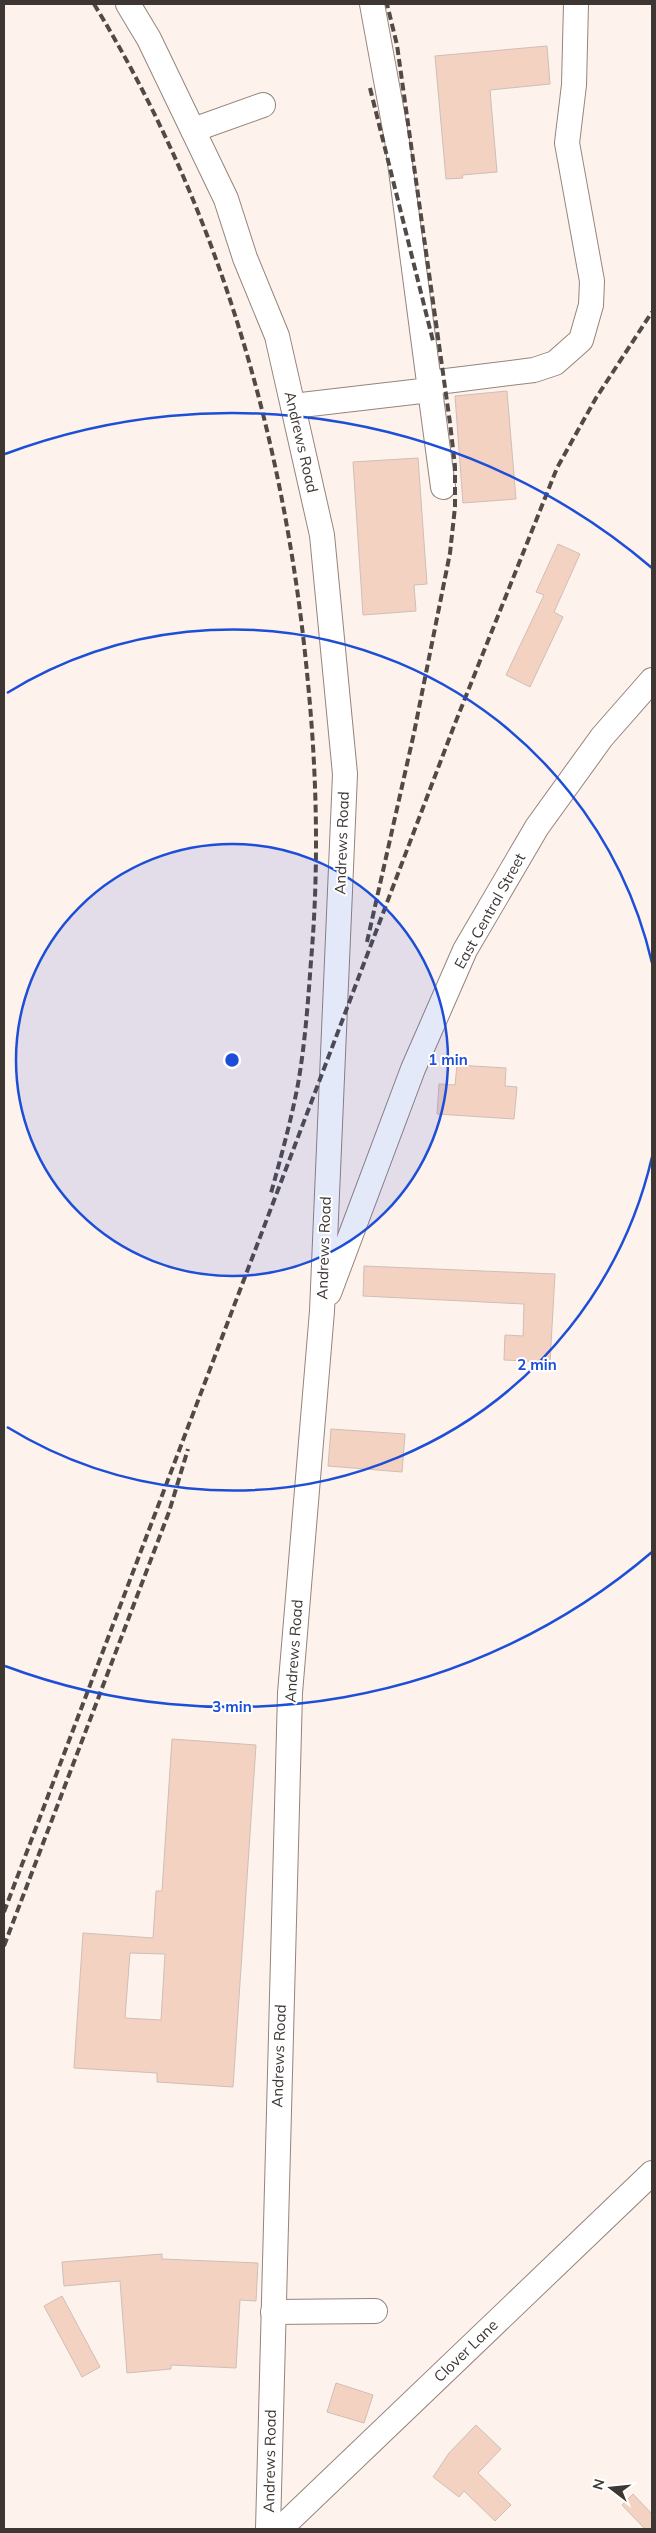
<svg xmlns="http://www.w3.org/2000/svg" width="656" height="2533" font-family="Mulish,sans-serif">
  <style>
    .building { fill: #f4d2c2; stroke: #d0beb6; fill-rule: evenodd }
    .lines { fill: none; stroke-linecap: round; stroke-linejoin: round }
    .minor-casing { stroke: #95847c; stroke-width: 26 }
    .minor { stroke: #fff; stroke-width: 24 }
    .rail { stroke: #524a47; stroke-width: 4; stroke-dasharray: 8 4; stroke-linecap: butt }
    .ring { fill: none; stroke: #1d4ed8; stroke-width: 2.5 }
    .labels { text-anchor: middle; stroke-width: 4; stroke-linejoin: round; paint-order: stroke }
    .street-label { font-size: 15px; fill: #3d3633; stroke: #fff }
    .centre { fill: #1d4ed8; stroke: #fff; stroke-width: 2.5 }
    .ring-label { font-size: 15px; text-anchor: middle; font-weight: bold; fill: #1d4ed8; stroke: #fff; stroke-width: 4; stroke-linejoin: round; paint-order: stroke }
  </style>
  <rect width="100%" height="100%" fill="#fdf2ec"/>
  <g class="building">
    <path d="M547 46 550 84 490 90 497 172 462 175 463 178 446 179 435 56Z"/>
    <path d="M507 391 516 499 463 503 455 396Z"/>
    <path d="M418 458 427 584 414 585 416 611 363 615 353 462Z"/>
    <path d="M558 544 580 554 554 612 563 617 530 687 506 675 544 595 536 592Z"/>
    <path d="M457 1065 506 1068 505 1086 517 1087 514 1119 437 1114 439 1084 455 1085Z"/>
    <path d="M364 1266 555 1274 550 1362 504 1360 505 1335 523 1336 524 1304 363 1296Z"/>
    <path d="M331 1429 405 1434 402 1472 328 1466Z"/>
    <path d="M172 1739 256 1745 233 2087 157 2082V2073L74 2068 83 1933 153 1938 156 1891H162ZM130 1953 165 1954 161 2020 125 2018Z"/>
    <path d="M162 2254V2259L258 2263 256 2301 240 2300 236 2368 171 2365V2369L127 2373 120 2281 64 2286 62 2262Z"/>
    <path d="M62 2296 100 2367 82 2377 44 2306Z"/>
    <path d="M336 2383 373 2395 364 2423 327 2412Z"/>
    <path d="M476 2425 501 2449 478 2473 511 2505 495 2521 464 2491 459 2497 433 2477 449 2453Z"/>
    <path d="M633 2494 652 2514V2529H645L622 2505Z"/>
  </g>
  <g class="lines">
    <defs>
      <g id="minor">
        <path d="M128 4 149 39 226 199 245 258 277 336 322 535 345 774 322 1311 290 1693 268 2529"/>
        <path d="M193 130 263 105"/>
        <path d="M430 383 534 370 555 363 581 340 591 305 592 281 567 143 574 85 576 4"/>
        <path d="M430 390 443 487"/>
        <path d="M293 406 430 390 397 140 372 4"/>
        <path d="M329 1293 413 1069 465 950 537 827 602 737 652 680"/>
        <path d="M273 2312 375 2311"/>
        <path d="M280 2529 652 2173"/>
      </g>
    </defs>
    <use href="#minor" class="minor-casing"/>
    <use href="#minor" class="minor"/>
    <g class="rail">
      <path d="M94 4C220 210 286 444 308 683 317 776 319 868 311 961 308 1002 305 1044 298 1084 291 1121 281 1157 271 1193"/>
      <path d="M370 88 433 341"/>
      <path d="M367 942 414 733 450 553 455 507V466L450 423 397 45 387 4"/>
      <path d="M4 1912 454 726 557 468 596 398 652 312"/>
      <path d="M4 1946 169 1512 188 1449"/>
    </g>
  </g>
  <circle cx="232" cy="1060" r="216" fill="#1d4ed8" fill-opacity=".12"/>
  <g class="ring">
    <circle cx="232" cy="1060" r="216"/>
    <path d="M652 1157A431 431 0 0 1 7 1427M7 693A431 431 0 0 1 652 963"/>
    <path d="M652 1552A647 647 0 0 1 5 1666M5 454A647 647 0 0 1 652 568"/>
  </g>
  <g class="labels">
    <g class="street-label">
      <text transform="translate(301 442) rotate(77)" y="5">Andrews Road</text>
      <text transform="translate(342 843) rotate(-88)" y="5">Andrews Road</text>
      <text transform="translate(490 911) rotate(-61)" y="5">East Central Street</text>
      <text transform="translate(324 1248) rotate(-88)" y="5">Andrews Road</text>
      <text transform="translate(294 1651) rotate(-86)" y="5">Andrews Road</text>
      <text transform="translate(279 2056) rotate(-88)" y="5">Andrews Road</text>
      <text transform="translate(466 2351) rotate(-44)" y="5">Clover Lane</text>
      <text transform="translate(270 2461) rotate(-89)" y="5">Andrews Road</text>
    </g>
  </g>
  <circle cx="232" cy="1060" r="8" class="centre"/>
  <g class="ring-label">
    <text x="448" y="1065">1 min</text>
    <text x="537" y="1370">2 min</text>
    <text x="232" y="1712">3 min</text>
  </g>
  <rect width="656" height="2533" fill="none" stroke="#3d3633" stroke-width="10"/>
  <g transform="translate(611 2488) rotate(286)" stroke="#ffffff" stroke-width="4" paint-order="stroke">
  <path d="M0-4L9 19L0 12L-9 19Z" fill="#3d3633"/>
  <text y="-8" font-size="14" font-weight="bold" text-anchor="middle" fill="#3d3633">N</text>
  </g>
</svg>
